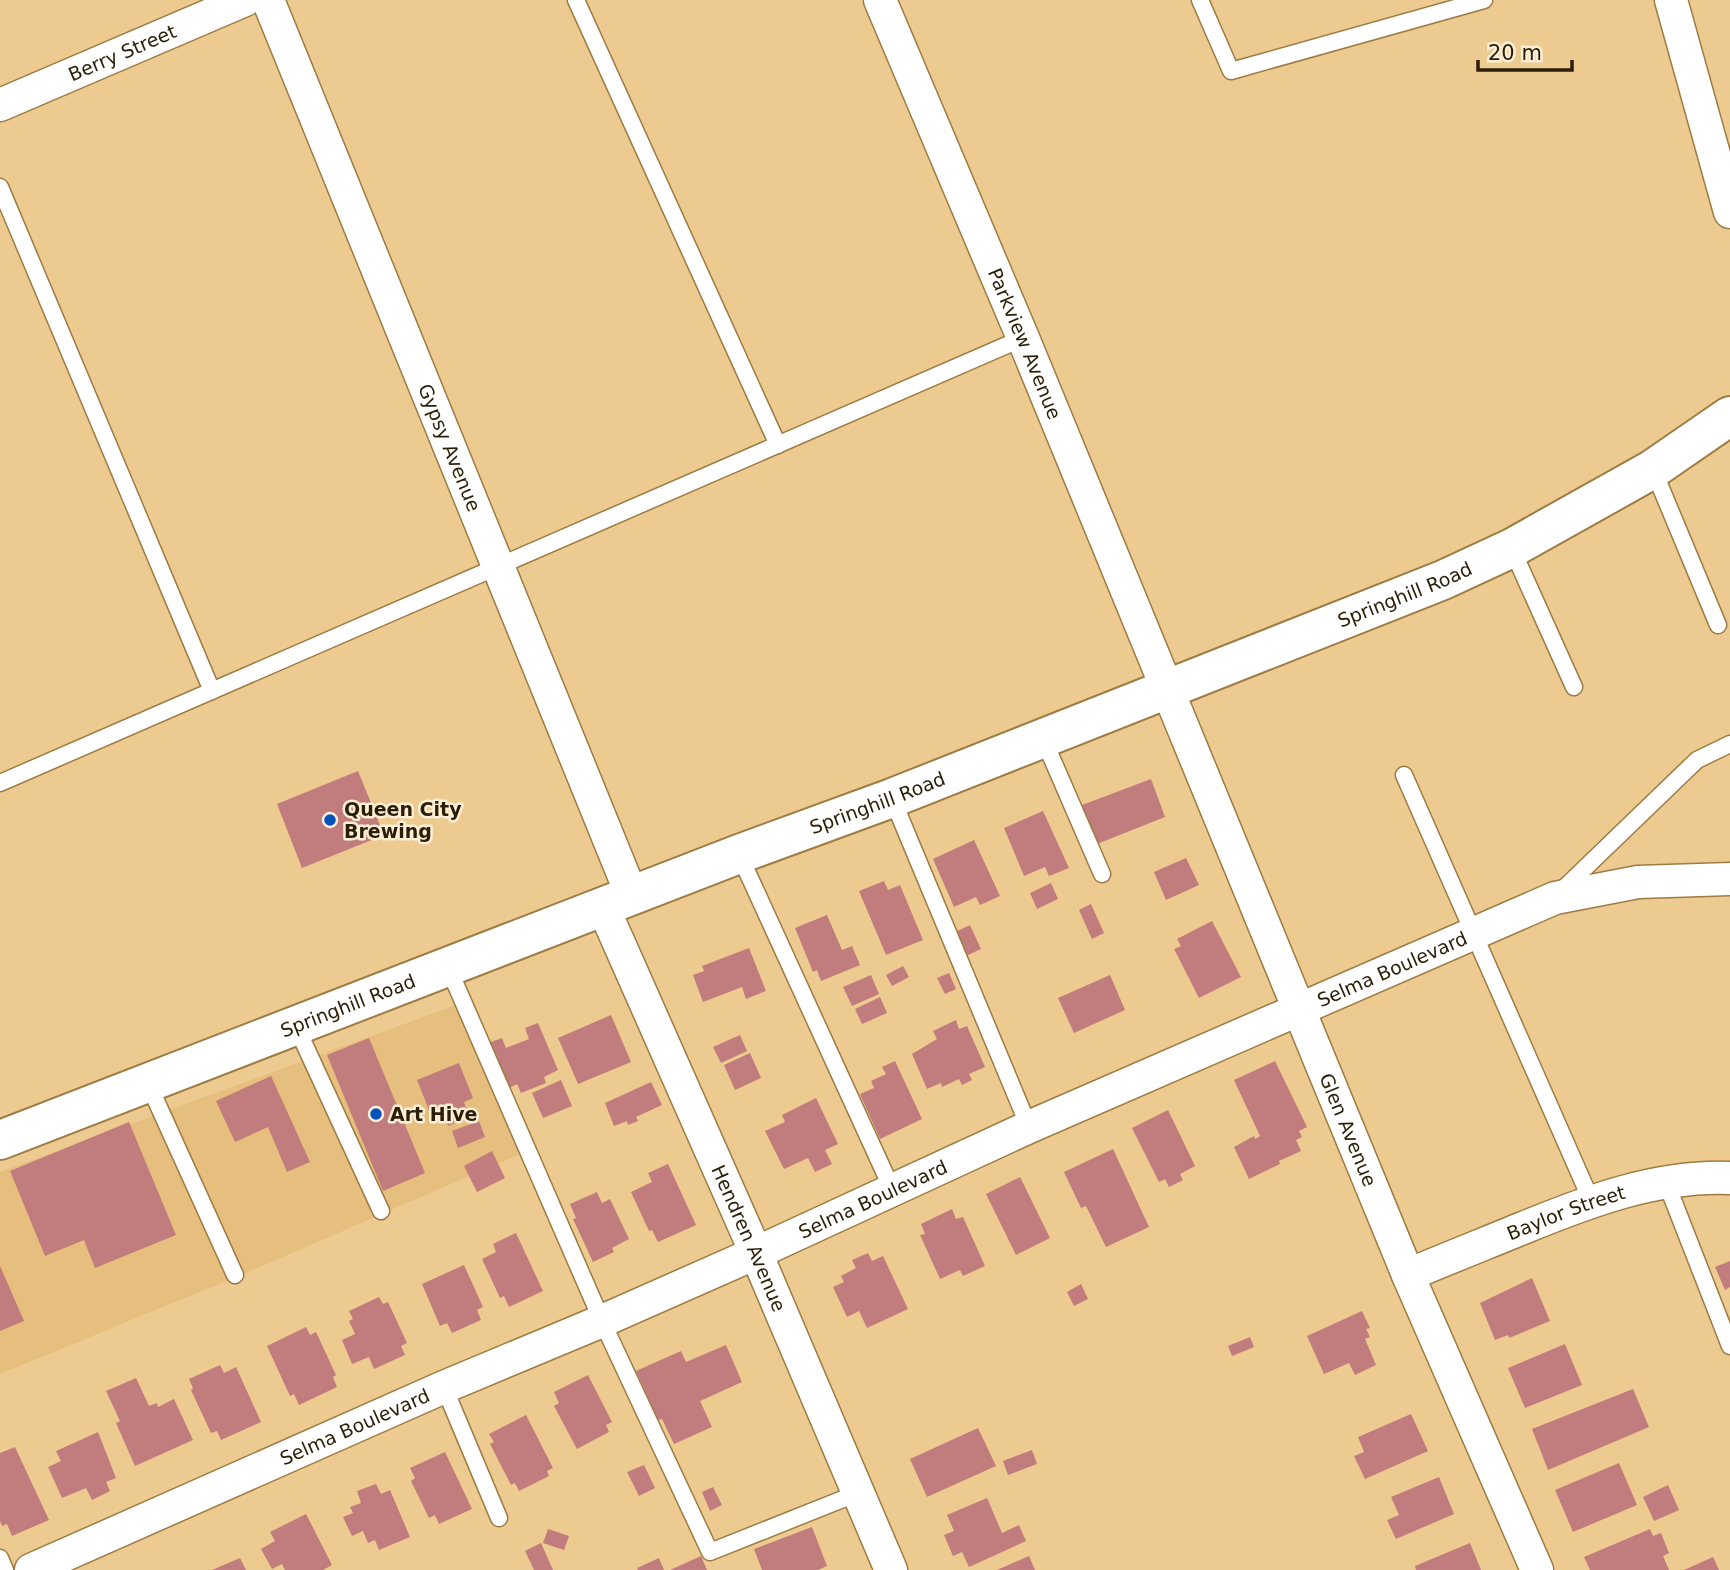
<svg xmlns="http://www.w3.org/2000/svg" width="1730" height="1570" font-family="'DejaVu Sans',sans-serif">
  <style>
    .built { fill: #e6be7d }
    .building { fill: #c17d7e }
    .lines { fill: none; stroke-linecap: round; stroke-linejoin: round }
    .lane-casing { stroke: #9d7b43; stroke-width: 19 }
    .street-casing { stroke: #9d7b43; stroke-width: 35 }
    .secondary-casing { stroke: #9d7b43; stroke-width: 42 }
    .lane { stroke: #fff; stroke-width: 16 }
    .street { stroke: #fff; stroke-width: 32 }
    .secondary { stroke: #fff; stroke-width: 38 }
    .poi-dot { fill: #0453bd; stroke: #fdeed7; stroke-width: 2.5 }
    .labels { text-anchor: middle; stroke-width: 5; stroke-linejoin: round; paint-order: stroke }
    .street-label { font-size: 19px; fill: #2b1e06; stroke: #fdeed7 }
    .poi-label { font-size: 19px; font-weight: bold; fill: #2b1e06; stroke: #fdeed7; text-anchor: start }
  </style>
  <rect width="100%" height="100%" fill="#edca90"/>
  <path class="built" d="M467 1001 532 1149 243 1274 0 1374V1172Z"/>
  <g class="building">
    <path d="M358 771 384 835 302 868 277 804Z"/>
    <path d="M1151 779 1165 817 1097 844 1082 805Z"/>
    <path d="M1043 811 1069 868 1049 876 1045 867 1024 876 1004 828Z"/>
    <path d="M974 840 1000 896 980 905 976 897 954 907 933 859Z"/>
    <path d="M1186 858 1199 885 1166 900 1154 872Z"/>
    <path d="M884 881 888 890 900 885 923 940 886 955 859 891Z"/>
    <path d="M1051 883 1058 899 1037 909 1030 893Z"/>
    <path d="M1091 904 1104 933 1092 939 1079 910Z"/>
    <path d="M827 915 842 950 852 946 860 965 821 981 817 970 813 972 795 928Z"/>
    <path d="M1212 921 1241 977 1199 998 1174 949 1181 946 1177 939Z"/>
    <path d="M970 925 981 949 966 956 955 932Z"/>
    <path d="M749 948 766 991 746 999 742 987 703 1002 693 975 704 971 702 966Z"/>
    <path d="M903 966 909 977 892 986 886 975Z"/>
    <path d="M949 973 956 989 945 994 937 978Z"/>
    <path d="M871 975 879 994 852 1006 843 987Z"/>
    <path d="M1110 975 1125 1010 1074 1033 1058 998Z"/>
    <path d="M880 997 887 1013 862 1024 855 1009Z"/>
    <path d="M611 1015 631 1062 578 1084 558 1038Z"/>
    <path d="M956 1020 959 1029 967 1026 985 1067 969 1074 972 1080 962 1085 959 1079 942 1087 941 1083 927 1089 912 1054 937 1039 933 1031Z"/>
    <path d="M538 1023 558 1070 544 1077 546 1083 521 1093 517 1084 507 1089 488 1043 502 1038 506 1048 529 1039 525 1028Z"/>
    <path d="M740 1035 747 1051 721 1063 713 1047Z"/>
    <path d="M369 1038 425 1173 383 1191 327 1055Z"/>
    <path d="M750 1053 761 1078 735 1090 724 1065Z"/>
    <path d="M895 1061 922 1119 880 1139 860 1094 874 1088 871 1081 886 1074 882 1067Z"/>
    <path d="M1275 1061 1307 1127 1299 1131 1302 1137 1296 1140 1301 1151 1279 1161 1280 1164 1249 1179 1234 1147 1254 1136 1255 1139 1260 1136 1234 1080Z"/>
    <path d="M459 1063 473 1098 464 1102 469 1117 448 1126 444 1116 433 1120 417 1080Z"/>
    <path d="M271 1076 310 1162 287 1172 268 1127 235 1142 216 1101Z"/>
    <path d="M561 1080 572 1106 543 1118 532 1093Z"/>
    <path d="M651 1082 662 1105 636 1117 638 1121 628 1125 627 1121 614 1126 605 1103Z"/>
    <path d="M816 1098 838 1144 825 1150 832 1164 815 1172 808 1158 784 1169 765 1131 785 1122 782 1115Z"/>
    <path d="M1168 1110 1195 1166 1180 1174 1183 1180 1169 1187 1165 1179 1159 1182 1132 1128Z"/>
    <path d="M479 1121 485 1137 458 1148 452 1131Z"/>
    <path d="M129 1122 176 1235 95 1268 84 1240 45 1256 10 1171Z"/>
    <path d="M1113 1149 1149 1227 1106 1247 1086 1206 1081 1208 1064 1172Z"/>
    <path d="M492 1151 505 1178 477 1192 464 1166Z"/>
    <path d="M668 1164 696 1225 658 1242 652 1230 649 1231 631 1192 652 1182 648 1173Z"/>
    <path d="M1020 1177 1050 1238 1016 1255 986 1194Z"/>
    <path d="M597 1192 602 1203 610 1199 629 1239 612 1248 614 1252 593 1262 573 1219 576 1218 570 1204Z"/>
    <path d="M952 1209 956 1219 963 1217 985 1266 963 1276 960 1270 940 1279 920 1235 925 1234 921 1224Z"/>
    <path d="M516 1233 543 1291 509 1307 504 1296 500 1298 482 1259 496 1252 493 1244Z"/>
    <path d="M868 1253 872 1261 883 1256 908 1309 867 1328 859 1311 847 1317 833 1287 844 1282 841 1276 856 1268 852 1260Z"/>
    <path d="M1730 1261V1287L1725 1290 1715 1267Z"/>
    <path d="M464 1265 483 1307 477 1310 481 1320 452 1333 447 1323 440 1326 422 1284Z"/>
    <path d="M0 1266 24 1321 0 1331Z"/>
    <path d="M1532 1278 1550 1321 1509 1338 1508 1335 1495 1340 1480 1303Z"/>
    <path d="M1081 1284 1088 1299 1074 1306 1067 1292Z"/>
    <path d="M379 1297 383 1304 388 1302 407 1343 401 1346 405 1355 374 1369 369 1357 352 1364 342 1340 355 1334 349 1321 353 1319 349 1311Z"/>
    <path d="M1362 1311 1370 1328 1366 1329 1370 1337 1365 1339 1376 1365 1355 1375 1349 1363 1324 1374 1307 1336Z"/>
    <path d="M306 1327 310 1335 316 1332 336 1375 333 1377 337 1387 299 1405 294 1394 290 1396 267 1346Z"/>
    <path d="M1250 1337 1254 1347 1232 1356 1228 1346Z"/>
    <path d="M1565 1344 1582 1385 1525 1408 1508 1368Z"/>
    <path d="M726 1345 742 1382 700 1401 712 1427 674 1444 662 1419 658 1420 636 1371 681 1351 686 1362Z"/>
    <path d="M220 1365 224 1373 236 1367 261 1422 221 1440 217 1431 211 1433 191 1390 193 1388 189 1379Z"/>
    <path d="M588 1375 612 1422 606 1425 609 1432 577 1449 554 1406 559 1403 554 1392Z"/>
    <path d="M136 1378 149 1406 157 1403 158 1407 174 1399 193 1440 135 1466 116 1423 120 1421 106 1391Z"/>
    <path d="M1633 1389 1649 1427 1548 1470 1532 1429Z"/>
    <path d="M1411 1414 1428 1451 1365 1479 1354 1456 1364 1452 1358 1437Z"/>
    <path d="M526 1415 553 1468 547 1471 549 1476 519 1491 515 1483 511 1485 490 1444 494 1442 489 1434Z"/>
    <path d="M978 1428 996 1466 927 1497 910 1459Z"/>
    <path d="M98 1432 116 1478 106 1482 110 1491 92 1500 86 1488 62 1498 48 1467 61 1461 56 1451Z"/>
    <path d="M15 1447 49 1520 12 1536 7 1524 2 1526 0 1521V1453Z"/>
    <path d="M1032 1450 1037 1464 1008 1475 1003 1461Z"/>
    <path d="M445 1452 472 1509 439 1524 435 1515 429 1518 411 1481 415 1478 410 1468Z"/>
    <path d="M1619 1463 1637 1505 1573 1532 1555 1490Z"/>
    <path d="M644 1465 655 1488 639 1496 627 1472Z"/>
    <path d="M1439 1477 1454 1514 1396 1539 1387 1520 1399 1515 1391 1497Z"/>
    <path d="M376 1484 381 1494 390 1490 410 1537 379 1550 375 1540 368 1543 363 1531 352 1536 343 1517 353 1513 350 1507 361 1503 357 1491Z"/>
    <path d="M1668 1485 1679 1510 1654 1521 1643 1497Z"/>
    <path d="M713 1487 722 1505 710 1511 702 1492Z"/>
    <path d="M987 1498 1002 1533 1019 1525 1026 1541 969 1567 962 1552 953 1556 944 1535 954 1531 947 1515Z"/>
    <path d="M306 1514 332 1565 323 1570H285L282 1564 272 1569 261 1549 275 1541 270 1532Z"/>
    <path d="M812 1527 827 1566 818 1570H762L754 1549Z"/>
    <path d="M548 1529 569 1536 564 1550 543 1543Z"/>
    <path d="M1650 1529 1653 1536 1661 1533 1669 1553 1663 1556 1669 1570H1590L1584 1557Z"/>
    <path d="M541 1543 553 1570H534L525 1551Z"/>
    <path d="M1470 1543 1481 1570H1416L1415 1566Z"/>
    <path d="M701 1556 707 1570H670Z"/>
    <path d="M1029 1556 1035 1570H997Z"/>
    <path d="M1713 1557 1719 1570H1684Z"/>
    <path d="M240 1558 246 1570H212Z"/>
    <path d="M659 1558 664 1570H638L637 1568Z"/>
  </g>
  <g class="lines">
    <defs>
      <g id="lane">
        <path d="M576 0 778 445"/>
        <path d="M1200 0 1231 71 1484 0"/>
        <path d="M0 187 212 691"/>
        <path d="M1653 469 1718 625"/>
        <path d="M1512 549 1574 687"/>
        <path d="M1043 738 1102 874"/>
        <path d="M1404 775 1591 1200"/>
        <path d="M0 783 1023 338"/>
        <path d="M892 798 1029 1127"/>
        <path d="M739 854 892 1189"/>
        <path d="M1559 893 1697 760 1730 744"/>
        <path d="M448 967 602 1321 710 1552 858 1493"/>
        <path d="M296 1026 381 1211"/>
        <path d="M148 1083 235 1275"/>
        <path d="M1666 1182 1730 1346"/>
        <path d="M444 1387 499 1518"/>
        <path d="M0 1558 5 1570"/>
      </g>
      <g id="street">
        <path id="s1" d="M268 0 632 896"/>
        <path id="s2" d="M880 0 1023 338 1408 1275 1537 1570"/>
        <path d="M1671 0 1730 212"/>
        <path id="s3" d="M0 105 245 0"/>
        <path id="s4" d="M603 907 756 1253 891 1570"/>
        <path id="s5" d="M1408 1275C1446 1259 1484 1244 1523 1228 1589 1201 1657 1175 1730 1178"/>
        <path id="s6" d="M31 1570 444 1387 602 1321 756 1253 1029 1127 1555 898 1638 882 1730 879"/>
      </g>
      <g id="secondary">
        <path id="s7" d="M0 1140 739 854 892 798 1443 580 1512 548 1653 469 1730 416"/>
      </g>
    </defs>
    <use href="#lane" class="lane-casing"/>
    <use href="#street" class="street-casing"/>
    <use href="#secondary" class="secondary-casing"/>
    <use href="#lane" class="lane"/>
    <use href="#street" class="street"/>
    <use href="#secondary" class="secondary"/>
  </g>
  <g class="poi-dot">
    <circle cx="330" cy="820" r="7"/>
    <circle cx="376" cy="1114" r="7"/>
  </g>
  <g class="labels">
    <g class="street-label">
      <text dy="7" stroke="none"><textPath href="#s3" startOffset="133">Berry Street</textPath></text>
      <text dy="7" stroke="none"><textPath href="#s2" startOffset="373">Parkview Avenue</textPath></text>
      <text dy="7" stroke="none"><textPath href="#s1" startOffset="483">Gypsy Avenue</textPath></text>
      <text dy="7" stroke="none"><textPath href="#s7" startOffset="1507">Springhill Road</textPath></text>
      <text dy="7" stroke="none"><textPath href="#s7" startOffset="940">Springhill Road</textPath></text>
      <text dy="7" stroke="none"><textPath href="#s6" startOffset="1488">Selma Boulevard</textPath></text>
      <text dy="7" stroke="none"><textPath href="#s7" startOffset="373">Springhill Road</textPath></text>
      <text dy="7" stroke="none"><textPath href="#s2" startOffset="1223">Glen Avenue</textPath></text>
      <text dy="7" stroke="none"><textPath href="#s6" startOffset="920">Selma Boulevard</textPath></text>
      <text dy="7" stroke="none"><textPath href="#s5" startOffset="170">Baylor Street</textPath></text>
      <text dy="7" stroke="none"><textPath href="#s4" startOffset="362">Hendren Avenue</textPath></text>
      <text dy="7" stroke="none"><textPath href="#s6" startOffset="354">Selma Boulevard</textPath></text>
    </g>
    <g class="poi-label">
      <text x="344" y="816">Queen City<tspan x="344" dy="22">Brewing</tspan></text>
      <text x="390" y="1121">Art Hive</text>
    </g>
  </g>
  <path d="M1478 60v10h94v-10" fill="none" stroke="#2b1e06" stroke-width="3.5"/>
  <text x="1488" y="60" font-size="21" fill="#2b1e06" stroke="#fdeed7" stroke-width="5" paint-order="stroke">20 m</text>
</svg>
